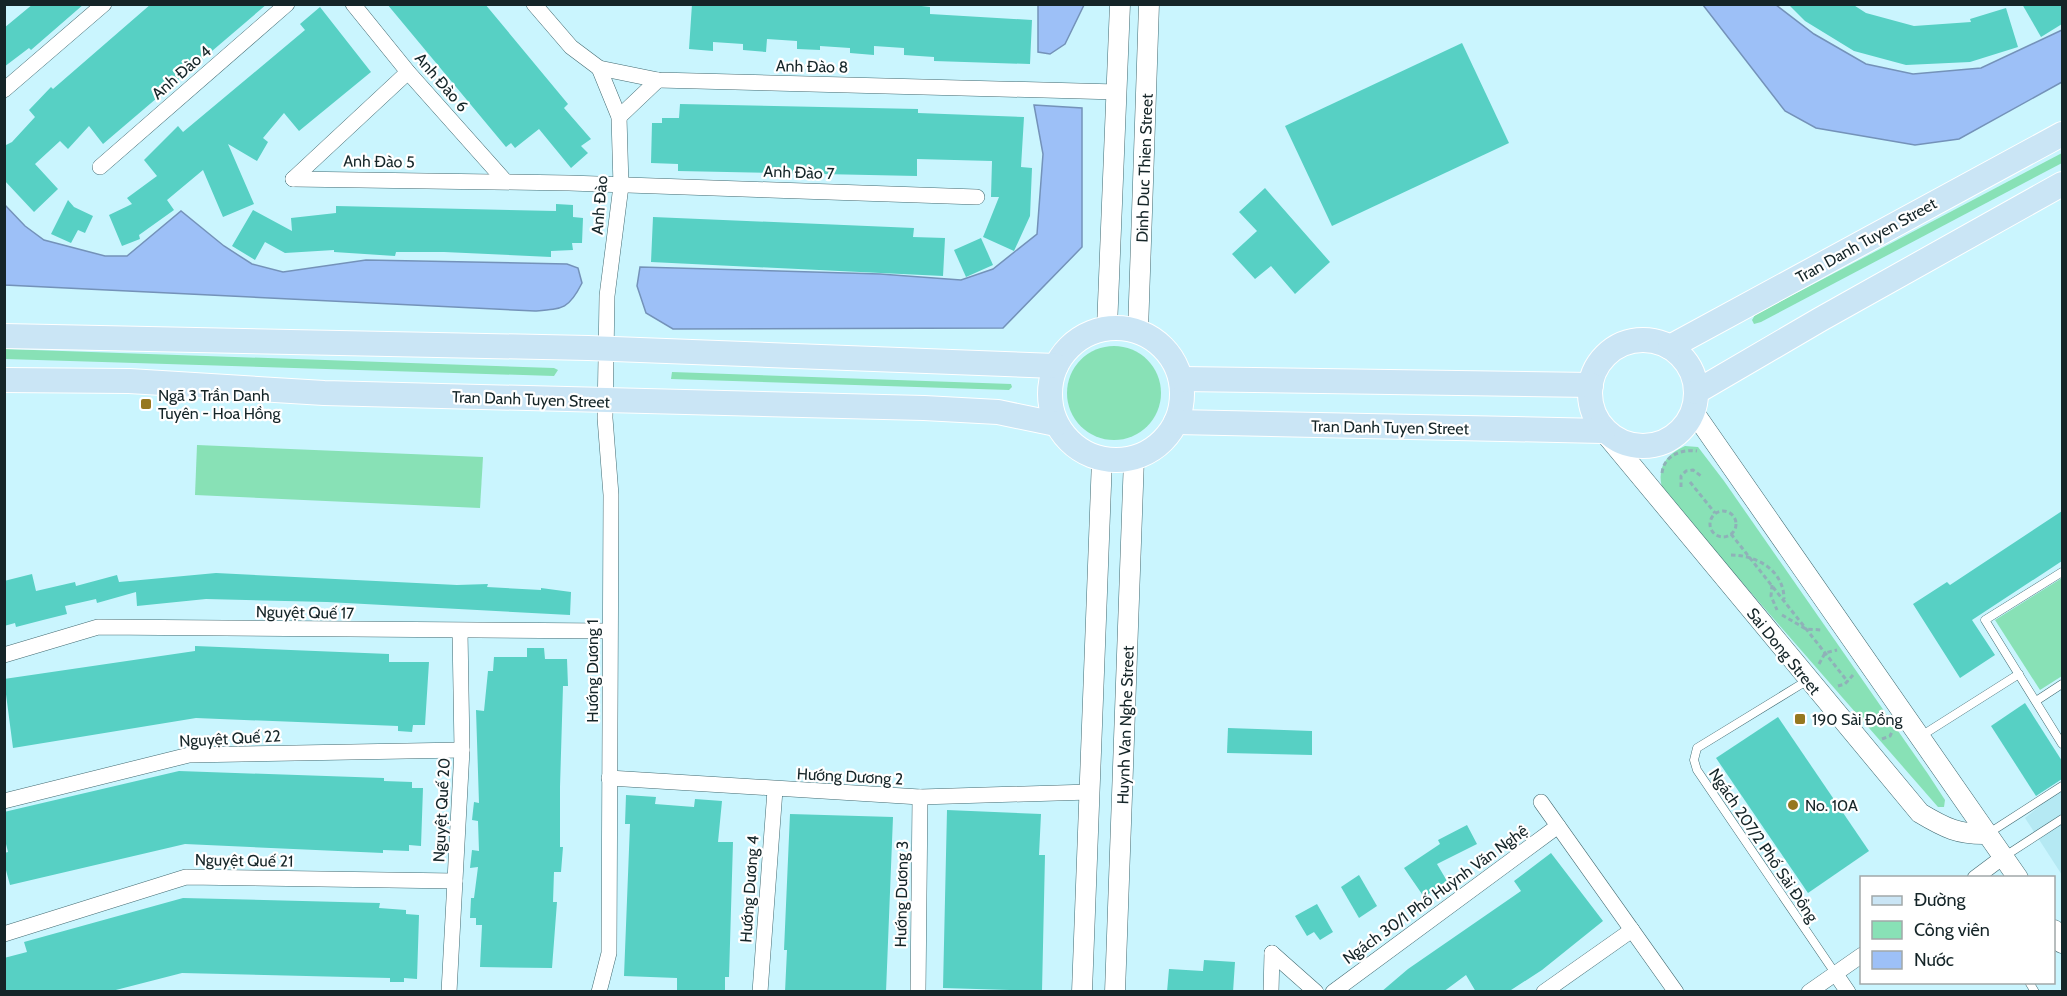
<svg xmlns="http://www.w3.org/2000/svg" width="2067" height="996" font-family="Cabin,sans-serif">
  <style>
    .built { fill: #b5e9f3 }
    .green { fill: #88e1b6 }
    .water { fill: #9dc0f7; stroke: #7492b9; stroke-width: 1.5 }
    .building { fill: #57d0c4 }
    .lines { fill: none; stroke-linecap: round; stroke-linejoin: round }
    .service-casing { stroke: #436b72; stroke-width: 9 }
    .minor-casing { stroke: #436b72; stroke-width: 16 }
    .tertiary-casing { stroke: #436b72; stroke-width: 21 }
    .primary-casing { stroke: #fff; stroke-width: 26 }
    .path { stroke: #8fb1b8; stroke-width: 3; stroke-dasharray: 4.5 3; stroke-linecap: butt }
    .service { stroke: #fff; stroke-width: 8 }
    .minor { stroke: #fff; stroke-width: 15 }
    .tertiary { stroke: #fff; stroke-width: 20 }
    .primary { stroke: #cae5f5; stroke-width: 24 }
    .poi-dot { fill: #967820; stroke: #fff; stroke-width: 2 }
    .labels { text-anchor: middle; stroke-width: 4.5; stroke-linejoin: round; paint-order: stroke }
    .street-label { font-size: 16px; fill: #152528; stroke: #fff }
    .poi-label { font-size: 16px; fill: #152528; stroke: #fff; text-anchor: start }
  </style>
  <rect width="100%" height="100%" fill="#caf5fe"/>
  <path class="built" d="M2062 788V875L2025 818Z"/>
  <g class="green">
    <path d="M2062 153V163L1761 322 1754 324 1752 320 1755 315Z"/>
    <circle cx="1114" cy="393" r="47"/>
    <path d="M5 349 554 368 558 370 554 376 5 359Z"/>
    <path d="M672 372 1011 384 1012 387 1009 390 671 379Z"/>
    <path d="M197 445 483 457 480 508 195 495Z"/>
    <path d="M1685 446 1698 447 1724 481 1928 774 1945 800 1944 807H1938L1664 493C1655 471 1664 455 1685 446Z"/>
    <path d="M2062 578V676L2040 690 1995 620Z"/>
  </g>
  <g class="water">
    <path d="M1038 5H1084L1065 44 1050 54 1038 52Z"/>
    <path d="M1703 5H1776L1814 34 1866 64 1913 74 1981 68 2062 30V82L1959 139 1915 145 1816 128 1785 111Z"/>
    <path d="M1034 105 1082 108V247L1003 328 673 329 646 313 637 286 640 267 880 274 961 280 993 269 1037 234 1043 154Z"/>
    <path d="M4 204 25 226 44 240 105 256H127L181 211 224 246 252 264 283 272 366 260 567 264 578 268 582 283C569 309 563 309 535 311L5 285Z"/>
  </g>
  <g class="building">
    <path d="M33 4H84L31 50 29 48 4 67V28Z"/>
    <path d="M151 4H267L103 144 89 126 68 149 60 141 35 164 58 189 34 212 4 180V146L12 142 35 117 29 110 51 87 53 89Z"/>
    <path d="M387 4H485L568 104 564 108 591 139 581 146 588 153 571 168 539 129 515 148 511 143 506 147Z"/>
    <path d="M692 4H904L930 7V14L1032 20 1030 64 934 61V57L904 55V48L874 46V55L850 53V48L820 46V50L797 49V41L767 39 766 52 743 50V44L713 42V51L689 49Z"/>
    <path d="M1788 4H1852L1866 13 1914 26 1971 22 1970 19 2006 8 2018 47 1970 62 1906 65 1854 51 1805 21Z"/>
    <path d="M2022 4H2062V24L2041 37Z"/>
    <path d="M320 7 371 72 299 131 284 113 263 138 268 142 257 161 228 144 254 204 223 217 203 170 167 200 174 210 139 235 140 239 122 246 109 215 132 204 127 198 157 176 144 160 178 126 183 132 305 30 300 24Z"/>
    <path d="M1462 43 1509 143 1332 226 1285 126Z"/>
    <path d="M680 104 918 109V113L1024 117 1021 167 1032 168 1030 216 1014 251 983 237 999 197H991L992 161 917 159V176L678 171V164L651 163 652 123H662V118H679Z"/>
    <path d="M1265 188 1330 262 1295 294 1271 266 1255 279 1232 254 1257 231 1239 212Z"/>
    <path d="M68 200 74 207 93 216 85 233 78 230 71 243 51 234Z"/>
    <path d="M556 204 573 205V217L583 218 582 243H572L573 250 551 251V257L444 252H396L395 256 334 252V250L285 253 265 242 255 260 232 246 253 210 292 231 291 218 336 213V206L556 211Z"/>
    <path d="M653 217 914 228 913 237 945 238 943 276 651 262Z"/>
    <path d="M981 238 993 265 966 277 954 250Z"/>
    <path d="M2062 511V561L1972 620 1995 655 1960 678 1913 604 1947 582 1950 585Z"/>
    <path d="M216 573 457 585 488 584 487 587 541 590V588L571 592 570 615 327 602 206 599 137 606 136 592 97 603 96 599 65 606 67 614 43 620 16 627 15 623 4 626V581L32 574 36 591 75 582 76 586 117 575 119 582Z"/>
    <path d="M195 646 389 654V662H429L425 725H413L412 732 398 731V726L196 718 13 748 4 679 195 651Z"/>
    <path d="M527 648H544L545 659H567L568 686H563L560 787V847H563L561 872H554L553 902H557L552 968 480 967 482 925H476V918H470L471 898H474L478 867 470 868 472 850 479 851 478 821 472 820 474 802 479 803 476 710 484 711 488 671H493L494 657H527Z"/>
    <path d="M2025 703 2062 761V779L2036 796 1991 726Z"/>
    <path d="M1778 717 1869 851 1808 893 1716 758Z"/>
    <path d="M1228 728 1312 731V755L1227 753Z"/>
    <path d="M179 771 384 778V781L412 782V788H423L421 846 409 845V851L383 850V853L185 844 10 885 4 863V853L8 852 4 836V812Z"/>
    <path d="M626 795 656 797 655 804 694 807 695 799 722 801 718 842H733L729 977H725V992H677V978L624 976 630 824H625Z"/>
    <path d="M947 810 1041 814 1039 855H1045L1042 991 943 988Z"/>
    <path d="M790 814 893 817 886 992H785L787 950H784Z"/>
    <path d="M1467 825 1477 844 1437 864 1447 881 1424 897 1404 868 1440 844 1438 840Z"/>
    <path d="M1551 853 1603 921 1542 970 1508 992H1476L1466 975 1443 992H1381L1408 969 1521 891 1514 881Z"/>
    <path d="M1359 875 1377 906 1359 918 1341 887Z"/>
    <path d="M183 898 380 903 379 908 406 910V914L419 915 417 979 404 978V982H390V978L182 973 108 992H4V958L27 952 24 942Z"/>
    <path d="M1317 904 1333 932 1320 940 1314 932 1307 936 1295 916Z"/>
    <path d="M1204 960 1235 962 1233 992H1167L1169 969 1203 971Z"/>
  </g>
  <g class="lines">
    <defs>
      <g id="service">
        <path d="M2062 572 1985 620 2062 744"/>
        <path d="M1808 680 1697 748 1694 760 1697 770 1835 973"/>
        <path d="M2036 701 2062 684"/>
        <path d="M1921 736 2019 674"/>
        <path d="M1989 833 2062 786"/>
        <path d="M2005 856 2062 819"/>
        <path d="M2029 982 2035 992"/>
      </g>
      <g id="minor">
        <path d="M353 4 408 72 505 181"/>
        <path d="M534 4 571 47 599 68 658 80 1117 92"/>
        <path d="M599 68 619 117 621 186 607 296 605 418 611 495 609 953 599 992"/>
        <path d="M4 90 104 4"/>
        <path d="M619 117 658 80"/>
        <path d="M100 167 287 4"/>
        <path d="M293 179 569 183 977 197"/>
        <path d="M293 179 408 72"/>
        <path d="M4 655 98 627 609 631"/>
        <path d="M609 778 920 797 1090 792"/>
        <path d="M4 801 189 755 462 750"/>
        <path d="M1541 802 1676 992"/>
        <path d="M1975 878 2003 857"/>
        <path d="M4 934 186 877 455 881"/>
        <path d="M1272 953 1316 992"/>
        <path d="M1835 973 1848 992"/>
        <path d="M449 992 462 750 460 631"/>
        <path d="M760 992 775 790"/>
        <path d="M918 992 920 797"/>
        <path d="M1271 992 1272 953"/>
        <path d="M1333 992 1558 826"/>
        <path d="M1544 992 1632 930"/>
        <path d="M1809 992 1862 955"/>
      </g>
      <g id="tertiary">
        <path d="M1107 328 1120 4"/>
        <path d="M1138 331 1149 4"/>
        <path d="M1693 411 2018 878"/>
        <path d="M1603 431 1920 813C1945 828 1959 835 1988 834"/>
        <path d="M2054 930 2062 943"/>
        <path d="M1082 992 1102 459"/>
        <path d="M1115 992 1134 458"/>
      </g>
      <g id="primary">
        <circle cx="1116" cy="394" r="66"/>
        <path d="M4 336 588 348 1056 366"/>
        <circle cx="1643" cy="393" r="53"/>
        <path d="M1670 347 2062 134"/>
        <path d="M1181 379 1591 385"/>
        <path d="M4 380 129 381 324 393 924 408 998 412 1056 424"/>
        <path d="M1696 392 1821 319 2062 184"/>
        <path d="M1176 422 1603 431"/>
      </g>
    </defs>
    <use href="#service" class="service-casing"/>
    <use href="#minor" class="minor-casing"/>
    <use href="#tertiary" class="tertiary-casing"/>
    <use href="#primary" class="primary-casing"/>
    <g class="path">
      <path d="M1662 473C1664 455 1682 449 1697 451"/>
      <path d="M1690 482 1715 513"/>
      <path d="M1681 487V476L1686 471 1693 470 1701 476"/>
      <circle cx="1723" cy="524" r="13"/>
      <path d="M1731 534 1848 682"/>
      <path d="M1731 555C1756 555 1784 570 1784 599"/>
      <path d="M1772 585 1771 596 1777 610"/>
      <path d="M1782 615 1806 629 1822 630"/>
      <path d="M1819 664 1825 653 1837 650"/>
      <path d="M1838 686 1845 684 1853 675"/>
      <path d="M1882 739 1890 736 1893 730"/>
    </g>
    <use href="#service" class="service"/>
    <use href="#minor" class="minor"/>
    <use href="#tertiary" class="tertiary"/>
    <use href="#primary" class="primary"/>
  </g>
  <g class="poi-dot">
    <rect x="140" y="398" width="12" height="12" rx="3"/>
    <rect x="1794" y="713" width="12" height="12" rx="3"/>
    <circle cx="1793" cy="805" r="6"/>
  </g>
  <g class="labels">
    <g class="street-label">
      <text transform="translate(812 66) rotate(1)" y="6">Anh Đào 8</text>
      <text transform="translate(181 72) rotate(-41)" y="6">Anh Đào 4</text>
      <text transform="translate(442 82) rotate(49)" y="6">Anh Đào 6</text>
      <text transform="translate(379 161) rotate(1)" y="6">Anh Đào 5</text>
      <text transform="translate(1144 168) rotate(-88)" y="6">Dinh Duc Thien Street</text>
      <text transform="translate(799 172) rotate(2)" y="6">Anh Đào 7</text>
      <text transform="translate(599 205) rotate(-85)" y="6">Anh Đào</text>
      <text transform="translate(1866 240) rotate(-29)" y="6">Tran Danh Tuyen Street</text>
      <text transform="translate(531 399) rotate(2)" y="6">Tran Danh Tuyen Street</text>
      <text transform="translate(1390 427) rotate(1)" y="6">Tran Danh Tuyen Street</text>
      <text transform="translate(305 612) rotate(1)" y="6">Nguyệt Quế 17</text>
      <text transform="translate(1784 651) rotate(51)" y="6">Sai Dong Street</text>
      <text transform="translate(592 671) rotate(-90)" y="6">Hướng Dương 1</text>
      <text transform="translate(1125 725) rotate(-88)" y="6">Huynh Van Nghe Street</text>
      <text transform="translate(230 738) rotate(-3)" y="6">Nguyệt Quế 22</text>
      <text transform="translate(850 776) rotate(3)" y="6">Hướng Dương 2</text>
      <text transform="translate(441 810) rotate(-87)" y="6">Nguyệt Quế 20</text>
      <text transform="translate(1764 845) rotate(56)" y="6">Ngách 207/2 Phố Sài Đồng</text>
      <text transform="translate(244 860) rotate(1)" y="6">Nguyệt Quế 21</text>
      <text transform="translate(749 889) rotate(-86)" y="6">Hướng Dương 4</text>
      <text transform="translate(901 894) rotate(-89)" y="6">Hướng Dương 3</text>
      <text transform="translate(1435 894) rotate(-36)" y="6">Ngách 30/1 Phố Huỳnh Văn Nghệ</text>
    </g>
    <g class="poi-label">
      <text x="158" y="401">Ngã 3 Trần Danh<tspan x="158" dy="18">Tuyên - Hoa Hồng</tspan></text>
      <text x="1812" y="725">190 Sài Đồng</text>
      <text x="1805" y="811">No. 10A</text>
    </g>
  </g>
  <rect width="2067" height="996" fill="none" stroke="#152528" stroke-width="12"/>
  <rect x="1860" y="876" width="195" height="108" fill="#ffffff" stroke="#a1a8a9" stroke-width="1.5"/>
  <rect x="1872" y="896" width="30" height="9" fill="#cae5f5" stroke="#a1a8a9" stroke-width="1.5"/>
  <text x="1914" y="906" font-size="18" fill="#152528">Đường</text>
  <rect x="1872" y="921" width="30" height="18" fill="#88e1b6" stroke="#a1a8a9" stroke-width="1.5"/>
  <text x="1914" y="936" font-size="18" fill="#152528">Công viên</text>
  <rect x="1872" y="951" width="30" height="18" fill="#9dc0f7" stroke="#a1a8a9" stroke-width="1.5"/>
  <text x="1914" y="966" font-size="18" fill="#152528">Nước</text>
</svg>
